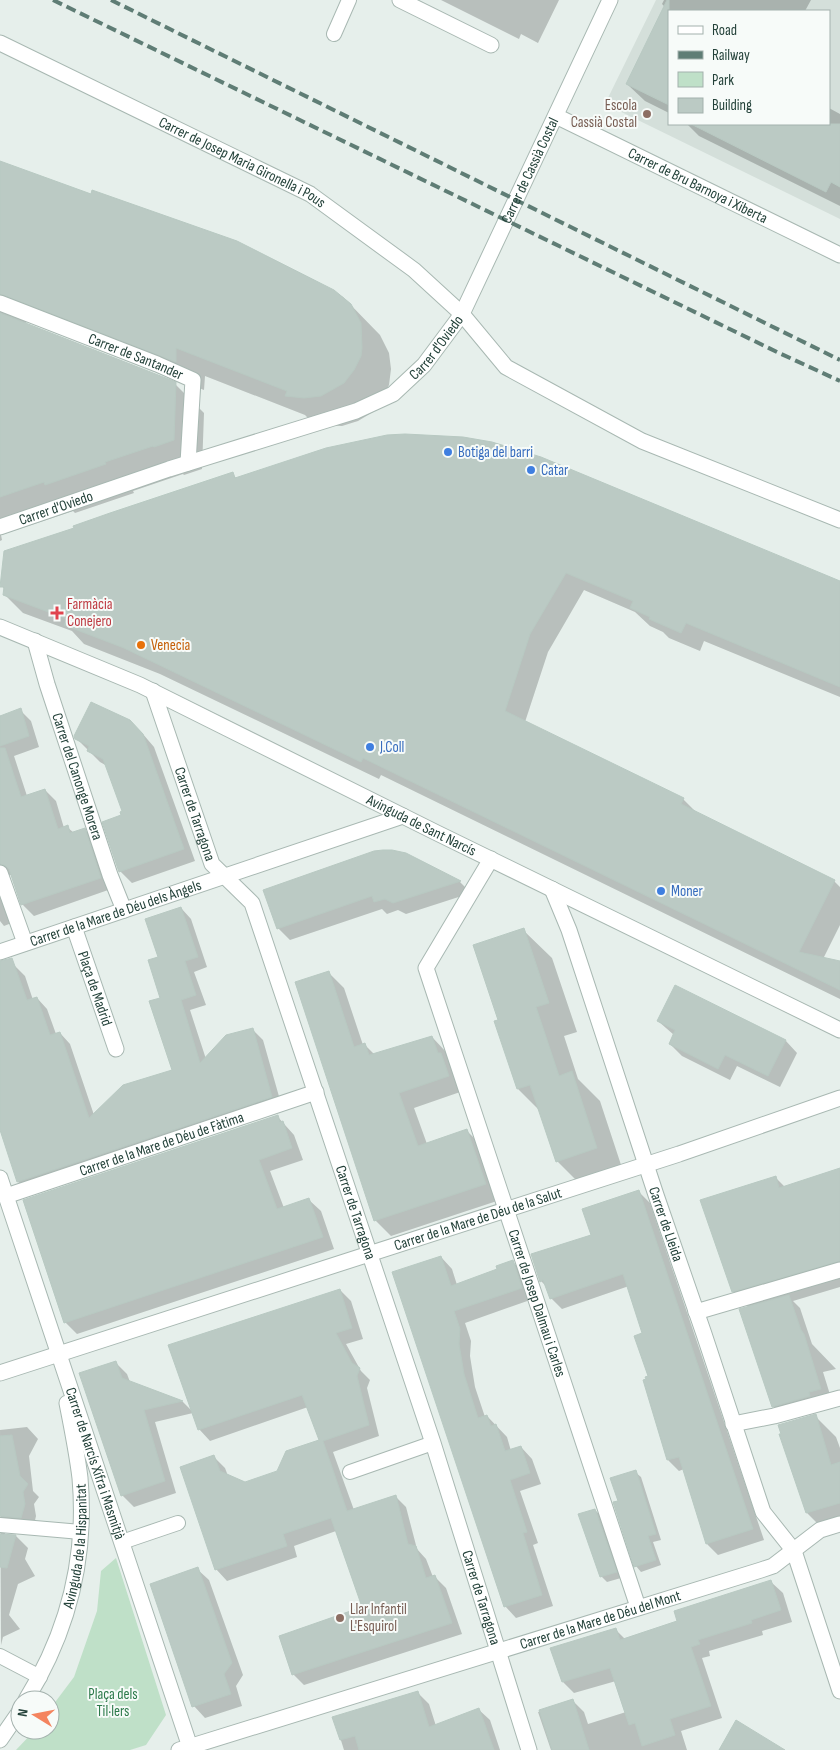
<svg xmlns="http://www.w3.org/2000/svg" width="840" height="1750" font-family="'Sofia Sans Condensed',sans-serif">
  <style>
    .built { fill: #d4dfda; fill-rule: evenodd }
    .green { fill: #bfe0c8 }
    .shadow { fill: #0003 }
    .building { fill: #bbcac4; stroke: #b8c9c2 }
    .lines { fill: none; stroke-linecap: round; stroke-linejoin: round }
    .service-casing { stroke: #a8b8b2; stroke-width: 16 }
    .pedestrian-casing { stroke: #a8b8b2; stroke-width: 17 }
    .minor-casing { stroke: #a8b8b2; stroke-width: 17 }
    .tertiary-casing { stroke: #a8b8b2; stroke-width: 17 }
    .service { stroke: #fff; stroke-width: 14 }
    .pedestrian { stroke: #fff; stroke-width: 15 }
    .minor { stroke: #fff; stroke-width: 15 }
    .tertiary { stroke: #fff; stroke-width: 15 }
    .rail { stroke: #5f7d75; stroke-width: 4; stroke-dasharray: 10 5; stroke-linecap: butt }
    .education-dot { fill: #8d6e63; stroke: #f7fbf9; stroke-width: 2 }
    .shop-dot { fill: #3f7fe0; stroke: #f7fbf9; stroke-width: 2 }
    .health-dot { fill: #e0444e; stroke: #f7fbf9; stroke-width: 2 }
    .food-dot { fill: #e8710a; stroke: #f7fbf9; stroke-width: 2 }
    .labels { text-anchor: middle; stroke-width: 4; stroke-linejoin: round; paint-order: stroke }
    .education-label { font-size: 15px; fill: #785e54; stroke: #f7fbf9; text-anchor: end }
    .street-label { font-size: 15px; fill: #24423a; stroke: #f7fbf9 }
    .shop-label { font-size: 15px; fill: #366cbe; stroke: #f7fbf9; text-anchor: start }
    .health-label { font-size: 15px; fill: #be3a42; stroke: #f7fbf9; text-anchor: start }
    .food-label { font-size: 15px; fill: #c56008; stroke: #f7fbf9; text-anchor: start }
    .park-label { font-size: 15px; fill: #2d7a4b; stroke: #f7fbf9 }
  </style>
  <rect width="100%" height="100%" fill="#e6efeb"/>
  <path class="built" d="M656 0H840V219L605 104ZM669 11H829V124H669Z"/>
  <path class="green" d="M116 1558 166 1715 146 1745 130 1750H16L35 1730H50V1709L74 1677 97 1611 101 1571Z"/>
  <g class="shadow">
    <path d="M441 0H559L538 43 521 34 519 39Z"/>
    <path d="M664 0H811L805 11H669V113L645 101 627 84 665 7 662 4Z"/>
    <path d="M829 108 840 114V206L699 136 687 124H829Z"/>
    <path d="M0 162 92 195 237 242 314 280 343 297 380 335 389 353 391 369 389 385 378 406 373 412 358 421 342 426 315 425 305 415 205 376 204 390 33 323 27 322 24 324 175 384 204 413 202 469 184 475 183 474 133 491 134 493 75 513 73 511 1 535 2 540 0 541Z"/>
    <path d="M232 474 237 479 840 583V697L704 641 700 651 669 638 663 632 650 626 635 612 584 590 548 652 525 722 683 799 698 814 834 881 840 887V925L823 959 840 962V999L381 775 379 779 160 674 84 644 72 631 23 613 5 595V590L2 586Z"/>
    <path d="M20 710 31 721 39 747 14 756 27 796 45 790 56 801 64 828 67 827 74 833 84 829 95 840 111 889 34 916 23 905 12 875H9L3 878 14 922 4 926 0 921V715L1 717Z"/>
    <path d="M142 733 154 747 195 861 132 883 120 871 124 812 107 766 100 762 76 738Z"/>
    <path d="M406 855 460 882 471 893 406 914 398 910 387 914 382 909 290 940 278 928Z"/>
    <path d="M181 908 191 919 207 967 194 972 206 1005 190 1010 206 1059 252 1029 263 1040 282 1107 29 1192 18 1182 0 1127V970L14 965 25 976 33 1000 37 998 47 1009 56 1034 60 1033 70 1044 94 1115 174 1071 162 999 159 957Z"/>
    <path d="M523 930 552 958 577 1032 564 1036 578 1079 600 1101 625 1177 586 1190 557 1161 540 1111 518 1089 499 1020Z"/>
    <path d="M329 973 344 988 363 1045H365L375 1055 432 1037 447 1053 463 1091 414 1108 427 1144 466 1130 482 1146 500 1200 391 1236 375 1220Z"/>
    <path d="M658 1021 786 1041 797 1053 780 1087 737 1066 730 1080 682 1056 670 1044 674 1035Z"/>
    <path d="M277 1116 294 1135 303 1160 270 1171 284 1208 309 1200 321 1211 334 1249 77 1334 65 1322Z"/>
    <path d="M840 1170V1287L793 1301 800 1308 812 1344 836 1369 823 1372 832 1401 785 1418 773 1406 749 1308 733 1291 775 1177 786 1188Z"/>
    <path d="M639 1192 650 1203 764 1540 718 1555 707 1544 684 1469 679 1471 668 1460 650 1377 644 1334 629 1286 562 1309 551 1298 547 1287 541 1281Z"/>
    <path d="M441 1257 452 1269 457 1285 499 1269 513 1262 524 1273 533 1299 465 1323 471 1341 470 1356 475 1387 485 1417 487 1416 507 1437 511 1451 521 1447 532 1459 541 1484 520 1491 538 1543 533 1545 553 1606 516 1618 505 1606Z"/>
    <path d="M340 1290 351 1301 363 1339 346 1344 361 1371 370 1380 367 1388 379 1436 333 1452 354 1510 395 1496 406 1507 417 1549 426 1559 433 1577H435L446 1588 462 1634 304 1685 293 1674 363 1608 336 1531 294 1546 297 1557 227 1581 216 1569 214 1457 225 1468 228 1476 245 1483 278 1472 321 1441 308 1407 210 1441 199 1429 193 1413 155 1422 176 1493 134 1507 122 1495 115 1362 127 1374 130 1382 183 1402 193 1412Z"/>
    <path d="M815 1416 836 1437 840 1448V1530L828 1534 807 1513Z"/>
    <path d="M27 1427 38 1439 29 1456 33 1491 39 1497 34 1504 36 1516 33 1529 9 1528 4 1535 16 1536 28 1548 25 1559 35 1576 18 1584 9 1615 20 1629 3 1637 1 1645 0 1430Z"/>
    <path d="M635 1472 641 1477 661 1540 653 1542 661 1565 641 1572 636 1566 620 1501Z"/>
    <path d="M595 1510 601 1516 621 1578 607 1582 601 1576Z"/>
    <path d="M197 1569 209 1580 243 1675 236 1686 242 1706 205 1718 194 1706Z"/>
    <path d="M771 1582 783 1593 792 1622 762 1631 763 1635 709 1651 710 1656 702 1658 722 1718 681 1731 687 1750H551L538 1712 573 1701 584 1712 588 1724 626 1712 616 1681 574 1693 563 1682 616 1630 625 1639 678 1622Z"/>
    <path d="M418 1693 429 1704 436 1726 478 1709 490 1720 500 1750H344L334 1718Z"/>
  </g>
  <g class="building">
    <path d="M667 0H669V105L626 84Z"/>
    <path d="M691 124H840V187L831 182 826 192Z"/>
    <path d="M0 161 91 194 92 190 237 241 334 290 351 304 361 323 362 348 361 356 354 370 344 383 321 396 304 398 285 396 287 391 176 348V362L0 294Z"/>
    <path d="M0 313 176 382 174 440 154 447 153 446 105 462 106 464 45 485 44 482 0 497Z"/>
    <path d="M405 434 463 437 492 442 541 457 840 581V687L686 623 681 633 649 619 650 617 630 608 633 601 566 573 530 634 505 711 684 798 681 804 835 880 799 952 840 961V990L363 758 361 762 124 648 64 625 67 619 3 595 4 587H0L4 551 74 528 73 526 110 513 233 472 235 478 326 448 387 435Z"/>
    <path d="M91 702 130 720 143 734 184 849 119 872 102 822 121 815 120 812 122 811 103 759 87 751 89 746 75 739 74 736Z"/>
    <path d="M21 708 29 736 0 746V716Z"/>
    <path d="M0 748H5L21 797 45 789 58 829 68 825 70 833 85 828 101 878 21 905 9 869 6 866 0 864Z"/>
    <path d="M383 850H392L406 853 461 881 393 903 385 899 374 902 372 896 277 929 263 890 374 851Z"/>
    <path d="M181 907 198 957 185 961 196 995 181 1000 200 1063 226 1035 253 1028 272 1097 17 1182 0 1130V961L12 958 27 1000 37 997 50 1035 60 1032 89 1118 123 1085 172 1070 149 1001 160 998 148 960 158 957 145 919Z"/>
    <path d="M524 928 549 1003 536 1007 559 1076 572 1071 597 1148 556 1162 530 1085 517 1089 494 1021 498 1020 473 945Z"/>
    <path d="M329 971 354 1047 365 1043 369 1055 432 1036 438 1053H441L449 1076 399 1093 418 1146 467 1129 486 1184 374 1221 295 982Z"/>
    <path d="M675 985 786 1040 768 1076 725 1055 718 1069 669 1044 675 1030 657 1021Z"/>
    <path d="M278 1115 280 1122 283 1121 292 1148 259 1160 277 1209 309 1198 323 1237 64 1323 23 1200Z"/>
    <path d="M840 1168V1261L732 1292 700 1200 776 1176 779 1188Z"/>
    <path d="M639 1190 753 1529 706 1544 679 1457 667 1460 643 1380 646 1379 645 1377 648 1376 634 1336 642 1333 623 1274 550 1299 543 1280 540 1282 531 1254 591 1235 582 1209Z"/>
    <path d="M441 1256 451 1286 497 1269 496 1266 513 1260 522 1288 454 1311 460 1329 459 1344 464 1374 478 1418 487 1415 491 1426 496 1424 505 1451 521 1446 530 1473 510 1480 527 1532 523 1533 542 1595 504 1607 392 1272Z"/>
    <path d="M340 1289 352 1328 336 1333 352 1363 360 1368 357 1376 369 1425 323 1441 347 1511 396 1495 408 1544 416 1546 426 1578 435 1575 452 1623 292 1675 279 1636 362 1607 331 1518 283 1534 287 1546 215 1570 180 1467 214 1455 220 1471 245 1482 277 1471 286 1451 319 1440 302 1395 198 1430 168 1345Z"/>
    <path d="M789 1295 801 1330 804 1334 821 1389 809 1392 810 1396 772 1407 739 1309Z"/>
    <path d="M116 1361 122 1378 183 1401 144 1410 165 1481 121 1496 79 1373Z"/>
    <path d="M816 1414 831 1465 840 1462V1503L806 1513 779 1434H781L778 1425Z"/>
    <path d="M12 1435 20 1476 28 1484 23 1492 25 1504 21 1518 0 1516V1436Z"/>
    <path d="M636 1470 656 1534 648 1536 656 1560 634 1567 613 1502 618 1501 610 1478Z"/>
    <path d="M595 1509 617 1572 600 1577 578 1514Z"/>
    <path d="M0 1534 16 1535 7 1568 0 1567Z"/>
    <path d="M198 1567 232 1663 224 1674 231 1694 192 1707 150 1584Z"/>
    <path d="M771 1580 781 1610 751 1620 752 1623 698 1640 700 1644 691 1647 711 1706 670 1719 675 1735 642 1746 635 1723 629 1725 610 1668 562 1682 550 1648 616 1628 620 1640 677 1621 674 1611Z"/>
    <path d="M418 1691 429 1727 479 1708 494 1750H359L355 1736 340 1740 332 1717Z"/>
    <path d="M573 1699 589 1750H552L539 1710Z"/>
    <path d="M736 1720 785 1750H719Z"/>
  </g>
  <g class="lines">
    <defs>
      <g id="service">
        <path d="M334 34 349 0"/>
        <path d="M350 1472 433 1443"/>
        <path d="M0 1525 81 1532"/>
        <path d="M122 1542 178 1523"/>
        <path d="M0 1656 40 1677"/>
      </g>
      <g id="pedestrian">
        <path id="s1" d="M35 641 47 684 110 875 124 910"/>
        <path d="M0 873 25 943"/>
        <path id="s2" d="M74 927 116 1049"/>
        <path d="M696 1312 840 1270"/>
        <path d="M733 1424 774 1416 840 1398"/>
      </g>
      <g id="minor">
        <path d="M400 0 491 45"/>
        <path id="s3" d="M0 43 310 194 414 270 462 314"/>
        <path id="s4" d="M556 116 840 255"/>
        <path id="s5" d="M0 303 157 364 193 380 188 463"/>
        <path id="s6" d="M0 527 169 469 356 411 393 394 424 365 462 314 610 0"/>
        <path id="s7" d="M0 627 140 685 437 833 840 1030"/>
        <path id="s8" d="M153 691 212 864 252 903 433 1443 529 1750"/>
        <path id="s9" d="M491 859 426 968 638 1607"/>
        <path id="s10" d="M552 889 569 930 656 1195 704 1334 763 1512 794 1551 840 1691"/>
        <path id="s11" d="M0 952 403 816"/>
        <path id="s12" d="M0 1178 190 1747"/>
        <path id="s13" d="M6 1196 316 1092"/>
        <path id="s14" d="M0 1373 679 1154 840 1098"/>
        <path id="s15" d="M26 1700C68 1632 87 1558 80 1478 77 1453 72 1428 67 1403"/>
        <path d="M0 1740 20 1711"/>
        <path id="s16" d="M179 1750 761 1570 773 1566 820 1530 840 1524"/>
      </g>
      <path id="tertiary" d="M462 314 506 367 642 441 840 520"/>
    </defs>
    <use href="#service" class="service-casing"/>
    <use href="#pedestrian" class="pedestrian-casing"/>
    <use href="#minor" class="minor-casing"/>
    <use href="#tertiary" class="tertiary-casing"/>
    <use href="#service" class="service"/>
    <use href="#pedestrian" class="pedestrian"/>
    <use href="#minor" class="minor"/>
    <use href="#tertiary" class="tertiary"/>
    <g class="rail">
      <path d="M53 0 777 352 840 381"/>
      <path d="M111 0 840 360"/>
    </g>
  </g>
  <g class="education-dot">
    <circle cx="647" cy="114" r="5"/>
    <circle cx="340" cy="1618" r="5"/>
  </g>
  <g class="shop-dot">
    <circle cx="448" cy="452" r="5"/>
    <circle cx="531" cy="470" r="5"/>
    <circle cx="370" cy="747" r="5"/>
    <circle cx="661" cy="891" r="5"/>
  </g>
  <path class="health-dot" d="M54.5 605.5h5v5h5v5h-5v5h-5v-5h-5v-5h5z"/>
  <circle class="food-dot" cx="141" cy="645" r="5"/>
  <g class="labels">
    <g class="education-label">
      <text x="637" y="110">Escola<tspan x="637" dy="17">Cassià Costal</tspan></text>
      <text x="350" y="1614" text-anchor="start">Llar Infantil<tspan x="350" dy="17">L'Esquirol</tspan></text>
    </g>
    <g class="street-label">
      <text dy="5" stroke="none"><textPath href="#s3" startOffset="270">Carrer de Josep Maria Gironella i Pous</textPath></text>
      <text dy="5" stroke="none"><textPath href="#s6" startOffset="680">Carrer de Cassià Costal</textPath></text>
      <text dy="5" stroke="none"><textPath href="#s4" startOffset="158">Carrer de Bru Barnoya i Xiberta</textPath></text>
      <text dy="5" stroke="none"><textPath href="#s6" startOffset="479">Carrer d'Oviedo</textPath></text>
      <text dy="5" stroke="none"><textPath href="#s5" startOffset="146">Carrer de Santander</textPath></text>
      <text dy="5" stroke="none"><textPath href="#s6" startOffset="59">Carrer d'Oviedo</textPath></text>
      <text dy="5" stroke="none"><textPath href="#s1" startOffset="142">Carrer del Canonge Morera</textPath></text>
      <text dy="5" stroke="none"><textPath href="#s8" startOffset="130">Carrer de Tarragona</textPath></text>
      <text dy="5" stroke="none"><textPath href="#s7" startOffset="466">Avinguda de Sant Narcís</textPath></text>
      <text dy="5" stroke="none"><textPath href="#s11" startOffset="122">Carrer de la Mare de Déu dels Àngels</textPath></text>
      <text dy="5" stroke="none"><textPath href="#s2" startOffset="65">Plaça de Madrid</textPath></text>
      <text dy="5" stroke="none"><textPath href="#s13" startOffset="164">Carrer de la Mare de Déu de Fàtima</textPath></text>
      <text dy="5" stroke="none"><textPath href="#s8" startOffset="565">Carrer de Tarragona</textPath></text>
      <text dy="5" stroke="none"><textPath href="#s14" startOffset="502">Carrer de la Mare de Déu de la Salut</textPath></text>
      <text dy="5" stroke="none"><textPath href="#s10" startOffset="354">Carrer de Lleida</textPath></text>
      <text dy="5" stroke="none"><textPath href="#s9" startOffset="480">Carrer de Josep Dalmau i Carles</textPath></text>
      <text dy="5" stroke="none"><textPath href="#s12" startOffset="301">Carrer de Narcís Xifra i Masmitjà</textPath></text>
      <text dy="5" stroke="none"><textPath href="#s15" startOffset="164">Avinguda de la Hispanitat</textPath></text>
      <text dy="5" stroke="none"><textPath href="#s8" startOffset="970">Carrer de Tarragona</textPath></text>
      <text dy="5" stroke="none"><textPath href="#s16" startOffset="441">Carrer de la Mare de Déu del Mont</textPath></text>
    </g>
    <g class="shop-label">
      <text x="458" y="457">Botiga del barri</text>
      <text x="541" y="475">Catar</text>
      <text x="380" y="752">J.Coll</text>
      <text x="671" y="896">Moner</text>
    </g>
    <g class="health-label">
      <text x="67" y="609">Farmàcia<tspan x="67" dy="17">Conejero</tspan></text>
    </g>
    <g class="food-label">
      <text x="151" y="650">Venecia</text>
    </g>
    <g class="park-label">
      <text x="113" y="1699">Plaça dels<tspan x="113" dy="17">Til·lers</tspan></text>
    </g>
  </g>
  <rect x="668" y="10" width="162" height="115" fill="#f7fbf9" stroke="#a3b1ad"/>
  <rect x="678" y="26" width="25" height="8" fill="#ffffff" stroke="#a3b1ad"/>
  <text x="712" y="35" font-size="15" fill="#24423a">Road</text>
  <rect x="678" y="51" width="25" height="8" fill="#5f7d75" stroke="#a3b1ad"/>
  <text x="712" y="60" font-size="15" fill="#24423a">Railway</text>
  <rect x="678" y="72" width="25" height="15" fill="#bfe0c8" stroke="#a3b1ad"/>
  <text x="712" y="85" font-size="15" fill="#24423a">Park</text>
  <rect x="678" y="98" width="25" height="15" fill="#bbcac4" stroke="#a3b1ad"/>
  <text x="712" y="110" font-size="15" fill="#24423a">Building</text>
  <g transform="translate(35 1715) rotate(280)"><circle r="24" fill="#f7fbf9" stroke="#a3b1ad"/>
  <path d="M0-4L9 19L0 12L-9 19Z" fill="#f4845f"/>
  <text y="-8" font-size="14" font-weight="bold" text-anchor="middle" fill="#24423a">N</text>
  </g>
</svg>
